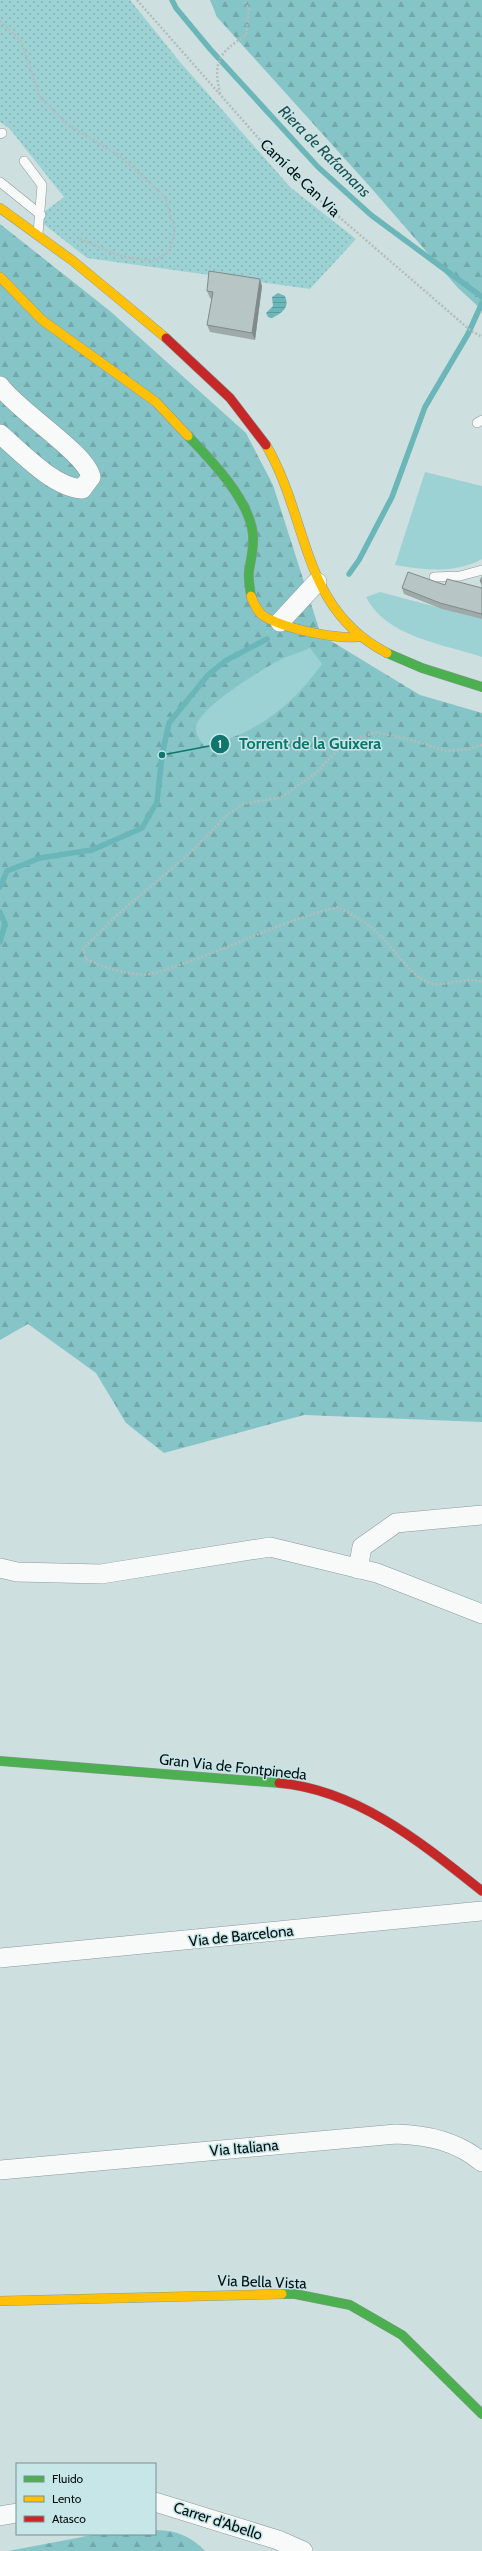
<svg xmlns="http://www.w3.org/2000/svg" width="482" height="2551" font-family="Cabin,sans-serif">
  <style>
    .grass { fill: url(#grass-dots) }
    .forest { fill: url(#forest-firs) }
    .green { fill: #9dd2d4 }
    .water { fill: url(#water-rules) }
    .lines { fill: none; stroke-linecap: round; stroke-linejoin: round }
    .stream { stroke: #6bb6b8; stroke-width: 5.5 }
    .lane-casing { stroke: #8c999a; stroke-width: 10 }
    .street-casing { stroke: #8c999a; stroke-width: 20 }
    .fast-casing { stroke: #8c999a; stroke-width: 10 }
    .slow-casing { stroke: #8c999a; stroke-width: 10 }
    .jam-casing { stroke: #8c999a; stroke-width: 10 }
    .path { stroke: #b6bcbc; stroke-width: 2.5; stroke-dasharray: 2 2; stroke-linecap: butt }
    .lane { stroke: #f8fafa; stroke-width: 9 }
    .street { stroke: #f8fafa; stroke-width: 19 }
    .fast { stroke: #4caf50; stroke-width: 9 }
    .slow { stroke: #ffc107; stroke-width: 9 }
    .jam { stroke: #c62828; stroke-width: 9 }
    .wall { fill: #9ea9a9 }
    .shaded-wall { fill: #818a8a }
    .building { fill: #b8c5c5; stroke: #818a8a }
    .labels { text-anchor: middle; stroke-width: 3; stroke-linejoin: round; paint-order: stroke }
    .street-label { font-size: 15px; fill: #040e0e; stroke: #c6e6e7 }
    .water-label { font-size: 16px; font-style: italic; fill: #245052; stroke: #c6e6e7 }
    .leader { fill: none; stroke: #0f766e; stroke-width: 1.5 }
    .callout-dot { fill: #0f766e; stroke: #c6e6e7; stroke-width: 1.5 }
    .mark-label { font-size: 12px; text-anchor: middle; font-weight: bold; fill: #fff }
    .callout-label { font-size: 16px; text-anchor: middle; font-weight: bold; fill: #0f766e; stroke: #c6e6e7; stroke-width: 3; stroke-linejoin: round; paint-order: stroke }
  </style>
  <defs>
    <pattern id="grass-dots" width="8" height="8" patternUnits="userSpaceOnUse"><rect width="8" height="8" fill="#9dd2d4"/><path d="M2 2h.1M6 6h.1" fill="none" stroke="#86b3b5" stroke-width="1.8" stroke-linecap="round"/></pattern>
    <pattern id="forest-firs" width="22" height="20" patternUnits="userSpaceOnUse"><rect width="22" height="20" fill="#86c5c7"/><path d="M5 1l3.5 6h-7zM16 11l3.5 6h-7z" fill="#72a8aa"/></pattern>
    <pattern id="water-rules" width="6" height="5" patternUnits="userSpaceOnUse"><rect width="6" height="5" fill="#6bb6b8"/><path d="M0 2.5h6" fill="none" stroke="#5b9b9d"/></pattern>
  </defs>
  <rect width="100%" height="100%" fill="#cedfdf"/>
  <path class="grass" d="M0 0H130L180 62 290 187 356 239 310 289 87 258 36 218 64 197 9 128 0 122Z"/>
  <g class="forest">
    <path d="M210 0H482V310L458 288 372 189 217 17Z"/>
    <path d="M0 224 110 311 246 433 273 485 321 635 420 695 482 713V1422L304 1415 164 1453 126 1423 96 1373 28 1324 0 1340Z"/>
    <path d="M155 2530C175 2530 191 2536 205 2551H8L98 2534H155Z"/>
  </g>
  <g class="green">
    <path d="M425 472 482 486V559C454 574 426 570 395 565Z"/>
    <path d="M380 592 482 619V657C443 644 386 637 366 597Z"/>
    <path d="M310 648 322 664C291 707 256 734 204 746 200 739 195 735 196 727 198 709 259 671 276 662 286 656 299 653 310 648Z"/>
  </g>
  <path class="water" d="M278 293 285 296C290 308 282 313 272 318L268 317 266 313 273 306 272 297Z"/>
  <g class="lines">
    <g class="stream">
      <path d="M172 0 176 8 210 49 318 167 371 215 482 297"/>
      <path d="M349 574 359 560 392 497 425 407 468 334 482 303"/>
      <path d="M0 887 7 871 40 858 92 850 142 828 157 802 162 755 169 723 208 675 225 661 267 639"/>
      <path d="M0 912 5 924 0 942"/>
    </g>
    <defs>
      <g id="lane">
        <path d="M0 134 2 133"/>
        <path d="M24 161 42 185 38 233"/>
        <path d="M0 182 41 215"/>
        <path d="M477 423 482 420"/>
        <path d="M434 577 460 576 482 570"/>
      </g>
      <g id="street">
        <path d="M0 386C19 412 86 453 91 477L82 489C53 487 22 453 0 434"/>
        <path d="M280 622 317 582"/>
        <path d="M0 1568 17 1572 101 1574 270 1547 377 1573 482 1614"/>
        <path d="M358 1569 362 1547 396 1523 482 1515"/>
        <path d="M0 1958 482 1911"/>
        <path d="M0 2170 396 2134C428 2135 456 2141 482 2162"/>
        <path d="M155 2502 278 2540 303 2551"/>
        <path d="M0 2516 17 2513"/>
      </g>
      <g id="fast">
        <path d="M188 436C211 460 250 500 253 535 254 548 251 558 249 571 248 579 250 588 251 596"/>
        <path d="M387 653 422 668 482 687"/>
        <path d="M0 1761 279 1783"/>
        <path d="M282 2294H295L350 2305 402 2335 482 2414"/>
      </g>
      <g id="slow">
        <path d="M0 208 73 261 166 338"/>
        <path d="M0 277 42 320 156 402 188 436"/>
        <path d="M266 445C310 520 300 608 387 653"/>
        <path d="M251 596C254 604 258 614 267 618 288 629 334 639 358 637"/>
        <path d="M0 2301 282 2294"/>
      </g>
      <g id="jam">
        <path d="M166 338 230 398 266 445"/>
        <path d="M279 1783C358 1790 423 1844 482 1891"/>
      </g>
    </defs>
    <use href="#lane" class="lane-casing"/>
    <use href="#street" class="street-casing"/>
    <use href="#fast" class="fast-casing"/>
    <use href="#slow" class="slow-casing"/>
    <use href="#jam" class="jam-casing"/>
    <g class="path">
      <path d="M137 0 268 149 316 197 470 330 482 337"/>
      <path d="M0 21 21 41 40 97 68 125 120 156 165 197 175 230 169 252 153 261 120 256 78 238"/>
      <path d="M220 94C213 61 218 54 246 35L249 9 244 0"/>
      <path d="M482 745 468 749 446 751 412 740 375 732 340 747 315 774 281 797 243 804 228 814 189 854 118 914 83 949 86 959C102 967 133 977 151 974 215 956 274 923 338 907 355 916 371 925 384 939 396 952 410 974 427 982 445 989 464 975 482 982"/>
    </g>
    <use href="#lane" class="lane"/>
    <use href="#street" class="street"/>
    <use href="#fast" class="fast"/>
    <use href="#slow" class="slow"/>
    <use href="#jam" class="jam"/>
  </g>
  <g class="wall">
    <path d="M262 286 255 340 210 332 207 325 212 299 210 298 207 291Z"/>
    <path d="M482 577V588L480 581Z"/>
    <path d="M445 585 482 588V619L442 609 404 594 402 588Z"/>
  </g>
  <path class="shaded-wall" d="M260 279 262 286 255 340 252 333Z"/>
  <g class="building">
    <path d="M209 271 260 279 252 333 207 325 213 292 207 291Z"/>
    <path d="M408 572 445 585 447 579 482 588V614L440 603 402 588Z"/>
    <path d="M482 577V583L480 581Z"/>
  </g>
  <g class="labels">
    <g class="street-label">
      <text transform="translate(300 178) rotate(44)" y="5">Camí de Can Via</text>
      <text transform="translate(233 1767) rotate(6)" y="5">Gran Via de Fontpineda</text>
      <text transform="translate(241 1936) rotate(-6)" y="5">Via de Barcelona</text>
      <text transform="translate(244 2148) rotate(-5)" y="5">Via Italiana</text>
      <text transform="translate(262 2282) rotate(2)" y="5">Via Bella Vista</text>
      <text transform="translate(218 2521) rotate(18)" y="5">Carrer d'Abello</text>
    </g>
    <g class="water-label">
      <text transform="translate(325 151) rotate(45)" y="6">Riera de Rafamans</text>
    </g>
  </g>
  <path class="leader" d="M162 755L220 744"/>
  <g class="callout-dot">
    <circle cx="162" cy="755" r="4"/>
    <circle cx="220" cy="744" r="10"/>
  </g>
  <g class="mark-label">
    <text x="220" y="748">1</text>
  </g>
  <g class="callout-label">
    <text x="310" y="749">Torrent de la Guixera</text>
  </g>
  <rect x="16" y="2463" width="140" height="72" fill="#c6e6e7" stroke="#789090"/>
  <rect x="24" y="2476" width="20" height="6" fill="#4caf50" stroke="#789090"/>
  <text x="52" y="2483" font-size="12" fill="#040e0e">Fluido</text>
  <rect x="24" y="2496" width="20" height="6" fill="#ffc107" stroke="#789090"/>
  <text x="52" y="2503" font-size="12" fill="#040e0e">Lento</text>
  <rect x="24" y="2516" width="20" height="6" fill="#c62828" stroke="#789090"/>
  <text x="52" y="2523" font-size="12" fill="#040e0e">Atasco</text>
</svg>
